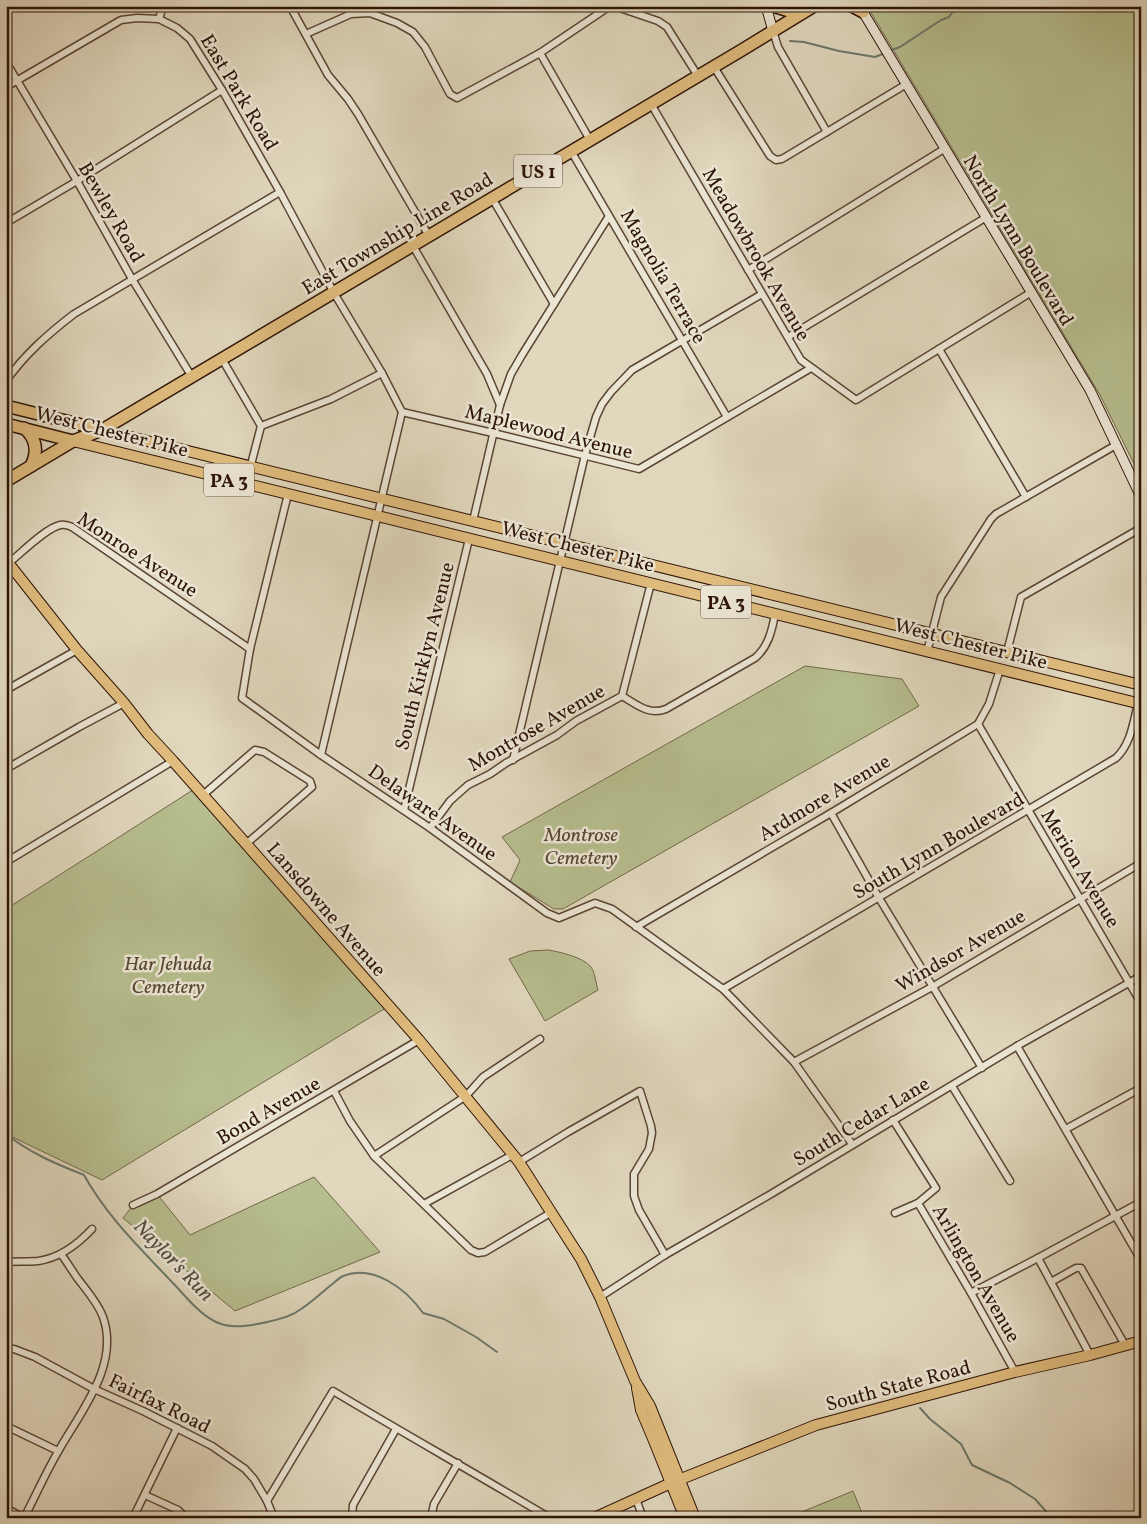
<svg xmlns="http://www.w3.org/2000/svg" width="1147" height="1524" font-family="Vollkorn,serif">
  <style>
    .green { fill: #b6bd8e; stroke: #72684a }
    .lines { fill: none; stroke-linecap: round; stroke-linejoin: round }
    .stream { stroke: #6b786b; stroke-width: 2 }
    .street-casing { stroke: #5a4534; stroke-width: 9 }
    .secondary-casing { stroke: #2d1407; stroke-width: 11 }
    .primary-casing { stroke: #2d1407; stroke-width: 12 }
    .highway-casing { stroke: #2d1407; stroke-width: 14 }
    .street { stroke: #ebe5d4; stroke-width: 6 }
    .secondary { stroke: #ebe5d4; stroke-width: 9 }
    .primary { stroke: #e0bc7e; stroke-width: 10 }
    .highway { stroke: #e0bc7e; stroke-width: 11 }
    .labels { text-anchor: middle; stroke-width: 5; stroke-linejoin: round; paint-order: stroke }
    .shield { fill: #ebe5d4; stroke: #665344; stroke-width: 1 }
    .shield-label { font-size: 19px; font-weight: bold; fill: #2d1407 }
    .street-label { font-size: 20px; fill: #2d1407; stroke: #ebe5d4 }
    .park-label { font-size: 20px; font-style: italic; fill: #564730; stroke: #ebe5d4 }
    .water-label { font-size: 21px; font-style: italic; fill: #514e41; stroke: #ebe5d4 }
  </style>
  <rect width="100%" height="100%" fill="#e0d7bd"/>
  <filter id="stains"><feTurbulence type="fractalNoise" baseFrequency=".004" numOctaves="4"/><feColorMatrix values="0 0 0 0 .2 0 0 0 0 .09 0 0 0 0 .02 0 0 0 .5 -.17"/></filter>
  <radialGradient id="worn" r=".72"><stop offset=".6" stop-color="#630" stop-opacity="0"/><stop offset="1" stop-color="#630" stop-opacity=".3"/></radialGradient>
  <g class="green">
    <path d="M867 6H1141V478L1100 395Z"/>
    <path d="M805 666 902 679 919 706 563 909H554L510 882 520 860 502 837Z"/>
    <path d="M196 788 389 1006 102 1180 6 1134V909Z"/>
    <path d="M548 950C560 952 583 957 591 967 595 972 596 984 598 990L545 1021 509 959 530 951Z"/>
    <path d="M314 1177 380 1252 235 1311 123 1218 133 1205 157 1194 190 1235Z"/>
    <path d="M853 1491 864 1518H787Z"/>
  </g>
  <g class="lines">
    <g class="stream">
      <path d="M790 41 804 42 839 51 875 57 885 53"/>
      <path d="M889 51 900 47 941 20 949 17 957 6"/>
      <path d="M6 1134C30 1153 56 1164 84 1175 106 1215 139 1247 170 1280 184 1294 197 1312 214 1321 220 1324 226 1326 232 1326 246 1328 287 1319 298 1311 310 1304 320 1294 331 1285 334 1283 339 1278 343 1276 374 1264 406 1289 423 1313L444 1319 476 1337 497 1352"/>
      <path d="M920 1408 930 1419 961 1444 972 1465 1010 1483 1035 1499 1052 1518"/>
      <path d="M1098 1518 1103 1515 1132 1518"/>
    </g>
    <defs>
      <g id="street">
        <path d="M290 6 328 75 348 99 358 114 429 236"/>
        <path d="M614 6 658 21 667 27 698 76"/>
        <path d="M159 19 163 6"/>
        <path d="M773 31 778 47 827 132"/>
        <path d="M306 34 351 14 370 13 397 23 413 32 425 47 450 94 457 98 540 53 610 6"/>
        <path d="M540 53 590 140"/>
        <path d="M6 62 77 181 132 279 192 377"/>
        <path d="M714 67 770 156 776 160 782 159 905 85"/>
        <path d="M6 87 121 20 137 18 159 19 177 28 190 39 222 90 280 192 334 293 382 373 402 412 321 755"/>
        <path d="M651 104 801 360 856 400 1030 293"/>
        <path d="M571 151 727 417"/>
        <path d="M492 198 554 304"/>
        <path d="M6 223 77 181 222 90"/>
        <path d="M413 246 487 374 500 405"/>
        <path d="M748 270 944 149"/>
        <path d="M788 337 985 218"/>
        <path d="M939 349 1026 497"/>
        <path d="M222 359 261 426"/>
        <path d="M6 381C25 354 48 334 74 314L280 192"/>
        <path d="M402 412 493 433 639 469 811 368"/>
        <path d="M261 426 331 399 382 373"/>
        <path d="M246 484 261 426"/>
        <path d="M288 494 250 649 242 698 321 755 430 828 547 913 559 918 595 903 612 909 723 989 794 1062 852 1144"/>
        <path d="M473 521 500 405 511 374 522 355 609 216"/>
        <path d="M9 563C21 553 46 528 60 525 65 524 68 525 72 527L250 649"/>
        <path d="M927 652 941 597 991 519 996 514 1116 445"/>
        <path d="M1007 652 1021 597 1141 528"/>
        <path d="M6 690 77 650"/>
        <path d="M622 696C636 704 649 716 666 709L755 658C768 647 772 631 775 614"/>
        <path d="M978 724 1141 1003"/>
        <path d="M513 760 585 455 596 417 602 404 611 392 632 370 762 294"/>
        <path d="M6 769 79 727 124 703"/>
        <path d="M203 795 255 750 264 752 310 781 312 787 246 844"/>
        <path d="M404 810 469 539"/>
        <path d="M831 813 879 898 982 1068"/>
        <path d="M430 828 450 801 468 785 490 774 506 763 557 735 576 721 622 696 651 583"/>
        <path d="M6 862 173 761"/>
        <path d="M636 927 831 813 978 724 989 704 1000 669"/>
        <path d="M723 989 1116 758C1131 744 1133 723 1138 704"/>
        <path d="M1017 1046 1141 1260"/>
        <path d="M794 1062 932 987 1141 863"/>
        <path d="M952 1086 1010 1181"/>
        <path d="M334 1091 350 1121 374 1156 471 1250 478 1253 485 1252 552 1212"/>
        <path d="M893 1120 936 1188 918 1203 895 1213"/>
        <path d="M1066 1129 1141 1088"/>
        <path d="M374 1156 466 1096 483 1077 540 1039"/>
        <path d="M519 1162 568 1132 640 1091 651 1126 652 1133 649 1149 634 1174V1196L639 1210 665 1255"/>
        <path d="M918 1203 971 1293 1015 1372"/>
        <path d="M424 1204 514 1154"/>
        <path d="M133 1205 157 1194 419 1040"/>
        <path d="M1038 1258 1090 1355"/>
        <path d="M6 1262C17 1261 28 1262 38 1261 60 1258 78 1244 92 1229"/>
        <path d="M1051 1282 1076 1268H1081L1125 1345"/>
        <path d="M971 1293 1038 1258 1141 1202"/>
        <path d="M600 1297 665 1255 771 1194 1017 1046 1141 976"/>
        <path d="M6 1349H14L35 1357 94 1389 143 1411 212 1446 245 1469 254 1479 267 1501 274 1518"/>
        <path d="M6 1426 58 1451"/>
        <path d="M145 1495 178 1510 186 1518"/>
        <path d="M636 1499 643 1518"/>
        <path d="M267 1501 333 1391C405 1434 478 1475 550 1518"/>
        <path d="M6 1508 24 1518"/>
        <path d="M24 1518C36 1495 46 1472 59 1450 81 1411 120 1365 103 1317 98 1303 87 1291 78 1279 72 1271 67 1262 61 1254"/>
        <path d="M133 1518 177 1428"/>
        <path d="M352 1518 353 1505 396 1429"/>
        <path d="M431 1518 434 1504 458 1463"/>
      </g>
      <g id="secondary">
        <path d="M766 6 773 31"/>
        <path d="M860 7 1090 390 1141 497"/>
      </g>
      <g id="primary">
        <path d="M102 430 1141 685"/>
        <path d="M73 441 1141 704"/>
        <path d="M6 560 77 650 124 703 148 734 173 761 419 1040 519 1162 581 1259 600 1297 635 1381 650 1406 695 1518"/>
        <path d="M637 1388 641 1410 654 1441 685 1518"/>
        <path d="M594 1518 671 1483 816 1425 1015 1372 1090 1355 1141 1341"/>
      </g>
      <g id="highway">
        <path d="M773 6 789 11 805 10"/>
        <path d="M852 6 863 12"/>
        <path d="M6 406 102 430"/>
        <path d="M6 424 73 441"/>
        <path d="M24 428C37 439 38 452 31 466"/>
        <path d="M6 481 73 441 102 430 742 50 814 6"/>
      </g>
    </defs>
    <use href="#street" class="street-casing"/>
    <use href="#secondary" class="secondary-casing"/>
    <use href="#primary" class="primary-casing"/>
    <use href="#highway" class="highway-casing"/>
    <use href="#street" class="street"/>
    <use href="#secondary" class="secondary"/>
    <use href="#primary" class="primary"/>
    <use href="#highway" class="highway"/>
  </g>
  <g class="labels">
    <g class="shield">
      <rect x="514" y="154.5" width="48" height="33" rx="4"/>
      <rect x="204" y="463.5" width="50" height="33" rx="4"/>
      <rect x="701" y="585.5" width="50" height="33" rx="4"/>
    </g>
    <g class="shield-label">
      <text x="538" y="178">US 1</text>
      <text x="229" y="487">PA 3</text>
      <text x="726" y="609">PA 3</text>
    </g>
    <g class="street-label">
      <text transform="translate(240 92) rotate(59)" y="7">East Park Road</text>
      <text transform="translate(112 212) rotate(60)" y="7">Bewley Road</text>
      <text transform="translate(397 233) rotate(-31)" y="7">East Township Line Road</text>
      <text transform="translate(1019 240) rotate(59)" y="7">North Lynn Boulevard</text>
      <text transform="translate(757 254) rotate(60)" y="7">Meadowbrook Avenue</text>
      <text transform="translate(664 276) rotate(60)" y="7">Magnolia Terrace</text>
      <text transform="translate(112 431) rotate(14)" y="7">West Chester Pike</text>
      <text transform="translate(549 431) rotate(14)" y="7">Maplewood Avenue</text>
      <text transform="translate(578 546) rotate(14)" y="7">West Chester Pike</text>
      <text transform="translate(138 554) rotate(33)" y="7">Monroe Avenue</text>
      <text transform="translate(971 643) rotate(14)" y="7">West Chester Pike</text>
      <text transform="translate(424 656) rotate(-76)" y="7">South Kirklyn Avenue</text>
      <text transform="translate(536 727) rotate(-30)" y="7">Montrose Avenue</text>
      <text transform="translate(824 797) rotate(-31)" y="7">Ardmore Avenue</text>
      <text transform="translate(433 812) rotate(35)" y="7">Delaware Avenue</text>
      <text transform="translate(938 845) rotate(-30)" y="7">South Lynn Boulevard</text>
      <text transform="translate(1081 868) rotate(59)" y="7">Merion Avenue</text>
      <text transform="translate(327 909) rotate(49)" y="7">Lansdowne Avenue</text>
      <text transform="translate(960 950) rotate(-30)" y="7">Windsor Avenue</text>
      <text transform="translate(268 1110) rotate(-30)" y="7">Bond Avenue</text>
      <text transform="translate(861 1121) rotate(-31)" y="7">South Cedar Lane</text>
      <text transform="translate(977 1273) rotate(60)" y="7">Arlington Avenue</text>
      <text transform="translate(898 1385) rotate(-15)" y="7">South State Road</text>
      <text transform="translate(160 1403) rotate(26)" y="7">Fairfax Road</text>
    </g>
    <g class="park-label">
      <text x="581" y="841">Montrose<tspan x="581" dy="23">Cemetery</tspan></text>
      <text x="168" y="970">Har Jehuda<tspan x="168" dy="23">Cemetery</tspan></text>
    </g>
    <g class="water-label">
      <text transform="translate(174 1260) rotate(46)" y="7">Naylor's Run</text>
    </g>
  </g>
  <rect width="1147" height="1524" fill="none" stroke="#e0d7bd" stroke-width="25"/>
  <rect x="8" y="8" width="1132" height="1509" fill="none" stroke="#2d1407" stroke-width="2.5"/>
  <rect x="12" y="12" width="1122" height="1499" fill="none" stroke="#2d1407"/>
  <rect width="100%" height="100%" filter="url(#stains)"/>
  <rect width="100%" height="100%" fill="url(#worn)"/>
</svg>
